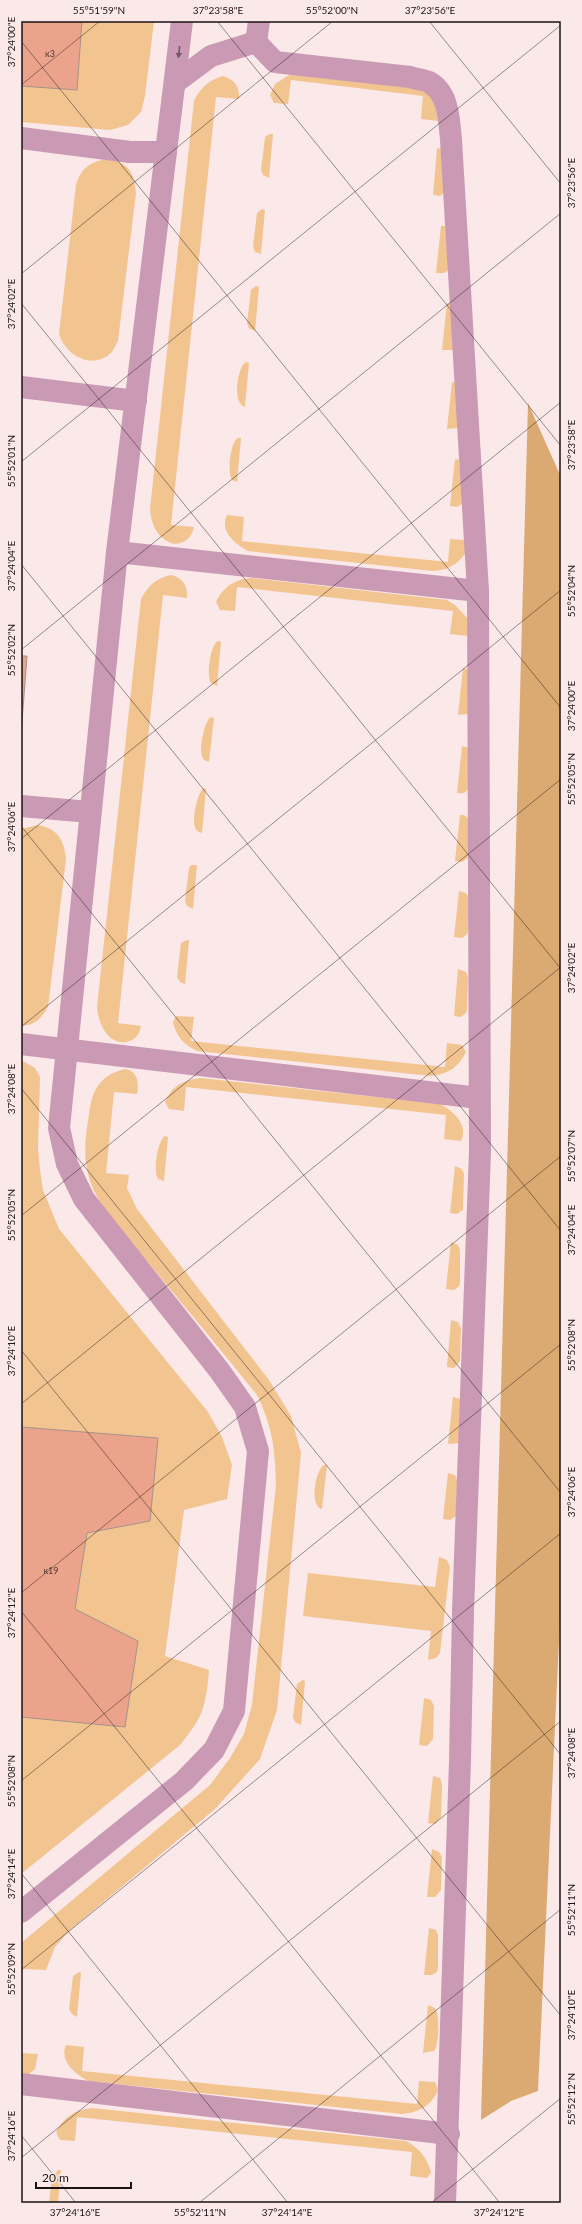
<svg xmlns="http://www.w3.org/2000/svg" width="582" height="2224" font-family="Lato,sans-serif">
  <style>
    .green { fill: #f2c490 }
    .forest { fill: #dbaa73 }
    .building { fill: #eba48b; stroke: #a4938d }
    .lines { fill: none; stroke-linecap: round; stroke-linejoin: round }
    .minor { stroke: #ca9ab5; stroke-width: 22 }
    .oneway { fill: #725664 }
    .ticks { fill: none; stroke: #1a1314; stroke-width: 1; stroke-opacity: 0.45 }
    .labels { text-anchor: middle; stroke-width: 3; stroke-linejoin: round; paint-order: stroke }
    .number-label { font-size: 9px; fill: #4e3732 }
    .neatline { fill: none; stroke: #1a1314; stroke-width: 1.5 }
    .ticks-label { font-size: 10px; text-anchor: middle; fill: #1a1314 }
  </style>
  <rect width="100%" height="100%" fill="#fbe8e9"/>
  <g class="green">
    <path d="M21 21H154L145 96 141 112 128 125 110 130 21 122Z"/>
    <path d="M294 72 417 85 434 97 438 121 421 119 423 96 291 80 288 104 274 103 270 95 275 84Z"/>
    <path d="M223 76C235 80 240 87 239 99L216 97 171 525 194 527C191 542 176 549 164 539 154 532 151 520 150 509L194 101C200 88 209 80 223 76Z"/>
    <path d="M270 134H273L269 178 263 175 261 170 265 137Z"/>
    <path d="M437 148 442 149 445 192 440 196 433 195Z"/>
    <path d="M108 159C129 163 134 172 136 193L118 341C116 344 114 349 112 352 93 371 66 356 59 334L76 185C81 168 91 161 108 159Z"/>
    <path d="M262 209 265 210 261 254 255 252 253 246 257 213Z"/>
    <path d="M441 226H445L449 270 444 273H436Z"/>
    <path d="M256 286 259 287 255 331 249 328 247 323 251 290Z"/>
    <path d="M447 303 451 304 453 350H442Z"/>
    <path d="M246 362 249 363 245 407C232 404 237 367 246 362Z"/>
    <path d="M452 382 456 383 458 428 447 429Z"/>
    <path d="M238 438H241L237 482 232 480C227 472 230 442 238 438Z"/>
    <path d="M455 459 459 460 463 503 457 507 450 506Z"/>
    <path d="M227 515 244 517 242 541 448 562 450 539 465 540 469 547C461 562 451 570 433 571L248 551C235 544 219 531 227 515Z"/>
    <path d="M171 575C183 578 188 586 187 598L163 595 118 1023 141 1026C139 1041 124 1047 111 1038 102 1031 98 1018 97 1007L141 599C148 586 156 578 171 575Z"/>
    <path d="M251 578 447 600 455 605 469 620 468 636 450 634 453 611 237 587 235 611 220 610 216 602C224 586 234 580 251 578Z"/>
    <path d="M218 641 221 642 217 686 211 683C206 676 210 645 218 641Z"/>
    <path d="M463 668 470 670 468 714 458 715Z"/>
    <path d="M211 717 214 718 209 762C206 761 203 760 202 756 199 749 204 721 211 717Z"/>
    <path d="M462 746 469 748V789L464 793H457Z"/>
    <path d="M204 788 206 789 202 833C199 832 196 831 195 827 192 820 197 792 204 788Z"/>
    <path d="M460 815H464L469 819 468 855V858L462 862 455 861Z"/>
    <path d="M38 825C58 829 64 840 66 859L48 1007C41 1019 35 1025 21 1026V829Z"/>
    <path d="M191 865H197L193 909 187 906 185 901 189 868Z"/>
    <path d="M459 891 466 893 469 898 468 931 467 934 462 938 454 937Z"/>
    <path d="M187 940H189L185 984 180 982 177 977 181 943Z"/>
    <path d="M458 969 466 972 468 977 467 1010 466 1013 461 1017 454 1016Z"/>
    <path d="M176 1016 194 1017 191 1041 445 1067 447 1043 462 1045 466 1052C458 1068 448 1074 431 1076L197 1051C184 1045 176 1036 173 1022Z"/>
    <path d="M21 1060 35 1068 40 1077 38 1148 40 1170 43 1190 59 1229 208 1412 222 1437 232 1465 227 1499 184 1510 165 1656 209 1670C206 1707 203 1717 180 1745L21 1874Z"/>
    <path d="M125 1069C138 1071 139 1083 137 1094L114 1092 106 1173 129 1175 127 1188 137 1209 269 1380 291 1416 301 1453 277 1710 260 1759 215 1809 71 1929 55 1947 46 1970 23 1969 21 1986V1943L210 1785 230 1758 244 1734 252 1705 276 1485C275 1449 273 1428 257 1395 221 1350 184 1306 147 1261 128 1238 103 1214 92 1186 82 1160 85 1140 89 1114 92 1090 100 1075 125 1069Z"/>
    <path d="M201 1078 440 1104C453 1111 469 1124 461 1141L444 1139 446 1115 186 1087 184 1111 169 1109 165 1102C172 1086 183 1080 201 1078Z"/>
    <path d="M165 1136 168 1137 164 1181 158 1179C153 1171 157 1141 165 1136Z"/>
    <path d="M455 1166 462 1169 464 1174 463 1210 457 1214 450 1213Z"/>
    <path d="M451 1242 458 1245 460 1250V1283L459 1286 454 1290 446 1289Z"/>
    <path d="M451 1320 458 1322 461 1328 460 1361 454 1368 447 1367Z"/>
    <path d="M453 1397 460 1399 459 1443 448 1444Z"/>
    <path d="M324 1465H327L322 1509C309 1507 315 1470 324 1465Z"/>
    <path d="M448 1473 455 1475 457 1480 456 1516 450 1520 443 1519Z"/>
    <path d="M439 1557 447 1560 450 1567 440 1653 436 1658 428 1660 431 1631 303 1616 308 1573 435 1587Z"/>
    <path d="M303 1680 305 1681 301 1725 295 1722 293 1717 297 1684Z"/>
    <path d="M424 1698 431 1700 434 1706 433 1739 427 1746 419 1745Z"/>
    <path d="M433 1776 440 1778 442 1784 441 1817 435 1824 428 1823Z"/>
    <path d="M432 1849 439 1852 442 1857 441 1890 435 1897H427Z"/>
    <path d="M429 1928 436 1930 438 1935V1968L437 1972 432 1975H424Z"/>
    <path d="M79 1972 81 1973 77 2017 72 2014 69 2009 73 1976Z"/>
    <path d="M428 2005 435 2008C440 2014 439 2046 434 2051L423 2053Z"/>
    <path d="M66 2045 84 2047 82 2071 417 2104 419 2081 435 2082 438 2090C431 2106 420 2112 402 2114L88 2081C75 2074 59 2061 66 2045Z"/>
    <path d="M21 2053 38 2054 35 2069 29 2074 21 2076Z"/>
    <path d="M92 2108 406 2141C419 2148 427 2157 431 2172L427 2178 410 2176 412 2152 77 2117 75 2141 60 2140 56 2132C64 2117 74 2110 92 2108Z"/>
    <path d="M58 2170H61L58 2203H49L52 2177Z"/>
  </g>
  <path class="forest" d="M528 403 561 477V1598L538 2091 511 2101 481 2120Z"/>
  <g class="building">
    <path d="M21 21H82L77 90 21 86Z"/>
    <path d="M21 656H27L21 735Z"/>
    <path d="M21 1427 158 1438 150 1521 87 1533 75 1609 138 1641 125 1727 21 1717Z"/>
  </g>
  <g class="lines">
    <g class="minor">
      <path d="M256 42 275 62 410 77C416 79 424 80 429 82 449 93 449 120 451 140L478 591 480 1151 463 1611 460 1761 445 2203"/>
      <path d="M256 42 259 21"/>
      <path d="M176 82 211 56 256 42"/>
      <path d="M21 138 130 152H166"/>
      <path d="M21 387 136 401"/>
      <path d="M117 552 478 591"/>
      <path d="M21 806 90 812"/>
      <path d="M21 1044 479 1098"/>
      <path d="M21 1912 184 1781 214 1750 234 1711 258 1451 245 1407 219 1370 84 1199 67 1164 59 1128 117 552 182 21"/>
      <path d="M21 2084 449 2134"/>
    </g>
  </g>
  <defs><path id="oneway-solid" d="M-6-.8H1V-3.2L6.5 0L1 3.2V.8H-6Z"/></defs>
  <use class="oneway" href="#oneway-solid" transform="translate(179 52) rotate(96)"/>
  <path class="ticks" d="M217 21 561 446M429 21 561 184M21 41 561 708M21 85 100 21M21 274 333 21M21 303 561 969M21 462 561 25M21 564 561 1231M21 650 561 213M21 826 561 1493M21 839 561 402M21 1027 561 590M21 1088 561 1755M21 1216 561 779M21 1350 561 2016M21 1404 561 967M21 1593 561 1156M21 1611 500 2203M21 1781 561 1344M21 1873 288 2203M21 1970 561 1533M21 2135 76 2203M21 2158 561 1721M199 2203 561 1909M431 2203 561 2098"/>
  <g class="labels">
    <g class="number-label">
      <text x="50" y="57">к3</text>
      <text x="51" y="1574">к19</text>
    </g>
  </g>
  <rect width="582" height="2224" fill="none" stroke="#fbe8e9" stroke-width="44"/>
  <path d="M36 2182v6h95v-6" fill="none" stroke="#1a1314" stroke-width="2"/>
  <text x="42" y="2182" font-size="12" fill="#1a1314" stroke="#fbe8e9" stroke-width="3" paint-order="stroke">20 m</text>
  <rect x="22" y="22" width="538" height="2180" class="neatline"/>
  <g class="ticks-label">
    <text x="99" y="14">55°51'59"N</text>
    <text x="218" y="14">37°23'58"E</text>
    <text x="332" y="14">55°52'00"N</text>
    <text x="430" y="14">37°23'56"E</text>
    <text transform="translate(11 42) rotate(-90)" y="4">37°24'00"E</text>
    <text transform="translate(571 183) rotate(-90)" y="4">37°23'56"E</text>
    <text transform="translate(11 304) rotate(-90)" y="4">37°24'02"E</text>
    <text transform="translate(571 445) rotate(-90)" y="4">37°23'58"E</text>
    <text transform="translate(11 461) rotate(-90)" y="4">55°52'01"N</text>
    <text transform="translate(11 566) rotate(-90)" y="4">37°24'04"E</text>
    <text transform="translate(571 591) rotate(-90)" y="4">55°52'04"N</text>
    <text transform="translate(11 650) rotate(-90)" y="4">55°52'02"N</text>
    <text transform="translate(571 706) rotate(-90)" y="4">37°24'00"E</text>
    <text transform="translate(571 779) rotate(-90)" y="4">55°52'05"N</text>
    <text transform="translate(11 827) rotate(-90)" y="4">37°24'06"E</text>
    <text transform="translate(571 968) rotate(-90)" y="4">37°24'02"E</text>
    <text transform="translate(11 1089) rotate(-90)" y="4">37°24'08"E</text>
    <text transform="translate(571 1156) rotate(-90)" y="4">55°52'07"N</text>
    <text transform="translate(11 1215) rotate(-90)" y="4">55°52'05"N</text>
    <text transform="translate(571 1230) rotate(-90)" y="4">37°24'04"E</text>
    <text transform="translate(571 1345) rotate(-90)" y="4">55°52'08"N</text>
    <text transform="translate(11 1351) rotate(-90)" y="4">37°24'10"E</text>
    <text transform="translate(571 1492) rotate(-90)" y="4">37°24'06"E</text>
    <text transform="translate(11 1613) rotate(-90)" y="4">37°24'12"E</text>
    <text transform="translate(571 1753) rotate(-90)" y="4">37°24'08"E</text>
    <text transform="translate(11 1781) rotate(-90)" y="4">55°52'08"N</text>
    <text transform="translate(11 1874) rotate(-90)" y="4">37°24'14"E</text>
    <text transform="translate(571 1910) rotate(-90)" y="4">55°52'11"N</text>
    <text transform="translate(11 1969) rotate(-90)" y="4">55°52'09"N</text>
    <text transform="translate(571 2015) rotate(-90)" y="4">37°24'10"E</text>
    <text transform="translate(571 2099) rotate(-90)" y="4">55°52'12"N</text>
    <text transform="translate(11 2136) rotate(-90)" y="4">37°24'16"E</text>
    <text x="75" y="2216">37°24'16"E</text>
    <text x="200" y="2216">55°52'11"N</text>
    <text x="287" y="2216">37°24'14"E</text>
    <text x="499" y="2216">37°24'12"E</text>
  </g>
</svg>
